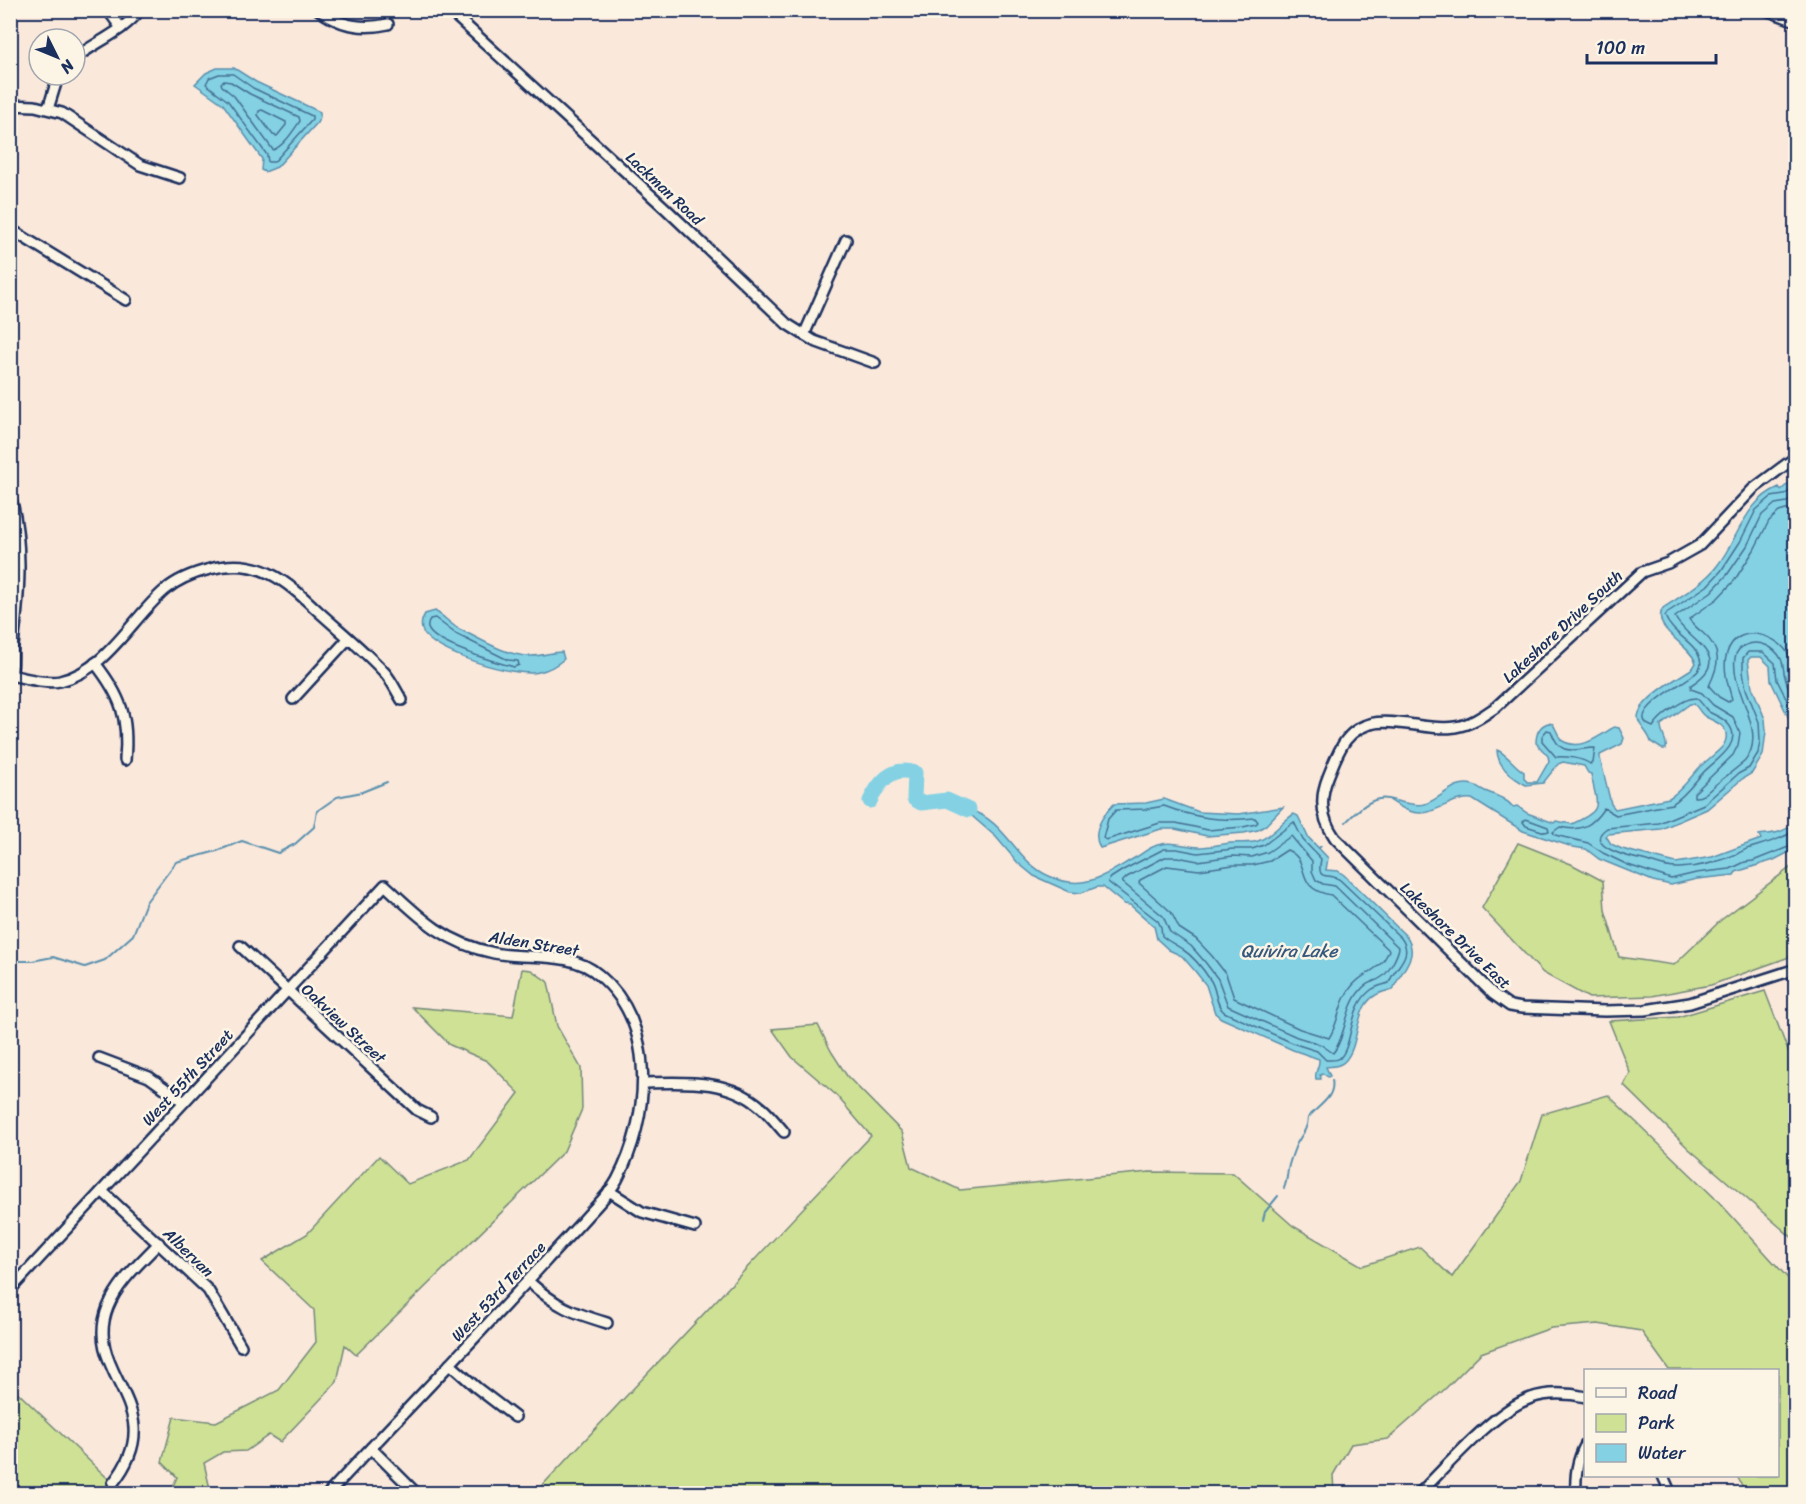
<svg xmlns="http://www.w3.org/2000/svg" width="1806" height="1504" font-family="Sriracha,sans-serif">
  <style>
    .green { fill: #cee195; stroke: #74887a; stroke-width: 1.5 }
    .water { fill: #84d1e3; stroke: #5a90ae; stroke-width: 1.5 }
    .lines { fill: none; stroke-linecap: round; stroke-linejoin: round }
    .shore { stroke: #457093; stroke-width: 1.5 }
    .stream { stroke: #5a90ae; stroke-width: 2 }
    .river { stroke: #84d1e3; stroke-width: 15 }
    .street-casing { stroke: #1b2f5e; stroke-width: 14 }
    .street { stroke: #fcf5e5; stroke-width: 9 }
    .labels { text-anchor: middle; stroke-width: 5; stroke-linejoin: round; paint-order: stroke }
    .street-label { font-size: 16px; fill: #1b2f5e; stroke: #fcf5e5 }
    .water-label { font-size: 18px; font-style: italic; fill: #35587f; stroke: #fcf5e5 }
  </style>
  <rect width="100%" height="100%" fill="#fae8db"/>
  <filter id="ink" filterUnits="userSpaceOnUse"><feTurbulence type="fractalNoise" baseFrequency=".0167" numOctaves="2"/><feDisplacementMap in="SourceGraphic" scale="12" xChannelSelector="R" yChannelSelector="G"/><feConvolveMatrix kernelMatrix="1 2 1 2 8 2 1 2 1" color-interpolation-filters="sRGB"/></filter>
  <g filter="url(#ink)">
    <g class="green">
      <path d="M1518 843 1571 864 1603 881 1605 910 1619 957 1674 965 1721 920 1795 864V955L1711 985 1652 996 1589 998 1543 973 1482 908Z"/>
      <path d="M522 969 531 970 548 982 557 1026 581 1068 582 1109 564 1151 356 1355 345 1345 337 1382 280 1442 269 1435 246 1451 223 1452 204 1463 211 1493H170L177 1477 162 1462 174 1417 216 1422 279 1390 316 1342 314 1310 262 1261 307 1234 379 1156 408 1184 469 1160 519 1093 487 1061 450 1045 412 1007 513 1016Z"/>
      <path d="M1765 991 1788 1051 1795 1048V1240L1689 1149 1624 1085 1630 1073 1609 1021 1678 1017Z"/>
      <path d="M818 1025 831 1051 847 1076 902 1132 911 1167 960 1190 1150 1172 1233 1173 1293 1226 1362 1266 1420 1247 1452 1277 1521 1181 1542 1114 1608 1095 1719 1202 1795 1286V1493H1746L1737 1476H1778V1370H1669L1641 1331 1598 1324 1551 1328 1481 1353 1445 1389 1388 1439 1351 1444 1333 1475 1334 1493H535L871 1136 836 1095 792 1057 772 1029Z"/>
      <path d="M11 1386 123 1493H11Z"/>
    </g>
    <g class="water">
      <path d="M217 68H234L256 82 320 112V117L317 123 277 167 265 172 261 170 262 159 223 104 195 84 206 73Z"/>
      <path d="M1795 478V731L1771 681 1770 666 1761 657H1751L1748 660 1752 687 1765 719 1766 731 1763 755 1752 773 1742 779 1707 809 1661 829 1608 834 1606 836 1611 844 1622 849 1676 863 1712 857 1761 839 1759 835C1776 833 1780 834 1795 823V849L1774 860 1736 872 1734 875 1697 879 1671 885 1653 881 1599 859 1586 849 1573 847 1523 831 1472 799C1449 796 1433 820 1409 811 1401 808 1394 803 1388 799 1399 801 1414 807 1425 804 1442 799 1454 779 1473 785 1477 786 1481 789 1485 791 1494 795 1506 798 1513 807L1517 806 1527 813 1554 823 1556 821 1572 824C1605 809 1597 807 1591 774L1588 773 1584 766 1563 762 1558 764 1543 783 1526 785C1513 778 1497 766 1497 750 1507 754 1514 766 1524 772V778L1527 782H1537L1549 761 1548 756 1536 743C1536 734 1539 726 1548 723L1553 724 1561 740C1580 752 1598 737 1614 727L1619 728 1624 738 1622 744 1600 755V758L1611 804 1615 809 1669 798C1680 792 1689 779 1698 769 1705 761 1715 755 1722 747 1725 744 1727 738 1726 734 1725 724 1713 721 1706 717 1701 715 1699 708 1694 704H1690L1661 725C1660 734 1668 739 1666 749H1662L1651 742C1648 731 1639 727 1638 718 1638 700 1679 677 1693 668L1696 663C1690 644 1650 629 1663 608 1682 595 1703 584 1717 566 1739 538 1744 502 1779 487L1781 490Z"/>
      <path d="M435 611C444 616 450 624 459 629 481 639 504 655 529 656 541 657 550 652 562 652L564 659C557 665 548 670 539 672 516 678 433 653 423 632 420 626 422 619 425 614Z"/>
      <path d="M1164 799 1199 812 1239 814 1283 807 1266 825 1258 830 1244 833 1207 836 1175 829H1161L1100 848C1091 832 1103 815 1114 804L1146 803Z"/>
      <path d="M969 810C1005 819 1016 862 1049 876 1086 893 1107 873 1138 856 1145 851 1153 845 1162 844 1175 841 1186 847 1199 847 1209 847 1220 844 1231 843 1240 842 1249 844 1258 841 1273 836 1281 822 1294 814L1298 816 1308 837 1328 858 1326 870 1338 871 1344 875 1405 935C1422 957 1400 969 1393 990 1348 994 1365 1041 1344 1062 1339 1067 1332 1066 1326 1067L1330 1076 1328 1077 1322 1073 1320 1074 1321 1079H1316C1314 1071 1320 1067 1319 1059L1293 1050 1221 1018 1215 1013 1206 985 1195 971 1182 956 1169 950 1157 939 1154 926 1130 905 1124 904 1103 887H1097L1081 893 1070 892 1034 876 1018 863 996 837 972 816Z"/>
    </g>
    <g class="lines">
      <g class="shore">
        <path d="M219 74H233L253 88 312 116V120L274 162H268L267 155 228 101 206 84 209 78Z"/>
        <path d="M224 81 231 82 250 94 299 117 300 121C293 131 284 146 273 150L234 96 222 86 221 83Z"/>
        <path d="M259 111 262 110 286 122V125L277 136 273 135 258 115Z"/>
        <path d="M1796 486 1784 495 1771 497 1756 510 1740 542 1721 571 1707 586 1668 612 1665 616C1672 636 1699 642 1701 664 1700 666 1699 671 1697 672 1690 680 1619 715 1653 727 1659 717 1684 697 1696 698 1702 702 1705 709 1709 712 1716 716 1724 718 1729 725 1744 745 1712 762 1702 774 1693 784 1684 797 1672 804L1616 815 1604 808C1592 826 1581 832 1560 827L1553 832 1555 835 1588 843 1603 853 1628 865 1671 879 1696 873 1730 869 1745 862 1753 861 1796 844"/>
        <path d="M1796 495 1787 502 1775 504 1762 515 1747 546 1727 575 1711 592 1675 617C1686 641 1737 656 1691 685V689L1702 693 1713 705 1733 717 1740 733 1738 745 1733 755 1694 793V797C1705 798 1711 787 1720 781 1725 777 1742 764 1745 761 1769 731 1730 692 1735 658 1736 652 1740 647 1746 645 1759 639 1775 647 1781 659 1784 665 1783 671 1785 677 1787 685 1791 695 1796 703"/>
        <path d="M1796 507 1779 512 1769 521 1754 550 1734 581 1717 599 1689 619C1693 625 1698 629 1703 633 1723 651 1719 665 1709 686L1719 697 1728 702 1732 699C1728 686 1722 667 1727 653 1736 623 1774 633 1787 652 1793 660 1792 670 1796 679"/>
        <path d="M435 618 456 634 508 660 518 661 519 665 514 667C499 663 432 644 428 628 427 625 429 622 430 619Z"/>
        <path d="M1796 718 1777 680 1775 663 1763 652H1748L1743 658V672L1746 689 1759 722 1760 741 1758 753 1749 768 1738 774 1704 804 1659 823 1607 828C1580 846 1633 858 1643 860 1655 863 1666 869 1679 868 1699 867 1719 862 1737 854 1741 852 1745 849 1750 848 1766 843 1780 840 1796 830"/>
        <path d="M1547 730 1551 731C1561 759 1574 748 1595 748L1593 763 1590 764C1582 758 1565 756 1556 757L1542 741V736Z"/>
        <path d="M1164 806C1196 818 1220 822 1255 818L1258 822 1256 824 1243 827 1208 830 1176 823H1160L1106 840 1103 838 1108 819 1116 810 1147 809Z"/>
        <path d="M1526 819 1548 827 1549 831 1545 832 1526 826 1523 822Z"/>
        <path d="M1294 822 1303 840 1321 859C1316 884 1328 871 1340 880L1401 938C1415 957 1394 966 1389 983 1383 985 1376 986 1371 990 1348 1007 1354 1043 1340 1058 1336 1061 1331 1060 1326 1060L1317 1051 1295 1044 1224 1012C1215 1004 1217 991 1211 981 1204 970 1193 956 1182 949 1175 944 1169 942 1162 936L1161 927 1158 921 1108 882 1109 879 1123 870 1164 849H1177L1198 853 1233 849H1252L1264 845Z"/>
        <path d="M1291 836 1312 861V871L1316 880 1323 884 1335 886 1399 948C1397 957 1389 972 1382 977 1374 983 1368 980 1359 992 1345 1009 1345 1039 1333 1053L1320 1044 1297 1037 1228 1006 1218 979 1205 962 1191 946 1170 932 1163 916 1122 882 1127 877 1165 857H1177L1198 861 1233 856 1252 857 1268 852Z"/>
        <path d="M1287 850C1313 861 1292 888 1331 895L1389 950C1381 972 1365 970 1352 986 1339 1001 1339 1023 1329 1038L1300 1029 1234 998 1226 974 1212 956 1196 939 1179 928 1171 912 1139 883 1140 880 1167 866 1199 870 1233 865H1253L1270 861Z"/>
      </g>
      <g class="stream">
        <path d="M1346 822C1356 812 1372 795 1388 799"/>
        <path d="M1319 848 1321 846"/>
        <path d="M10 959 15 961H32L53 957 85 967 105 960 133 935 146 902 176 862 217 851 242 841 278 853 295 844 314 827 317 811 337 797 362 792 387 782"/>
        <path d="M1284 1188C1287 1181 1287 1176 1288 1169 1289 1164 1294 1150 1296 1145 1301 1135 1307 1131 1308 1118 1317 1106 1336 1098 1332 1080"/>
        <path d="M1263 1220 1265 1212 1278 1196"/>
      </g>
      <path class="river" d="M870 801C879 782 892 765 915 773L914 799 921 803 947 800 969 810"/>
      <defs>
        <g id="street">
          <path d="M108 10 121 28"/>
          <path d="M319 10C340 26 362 30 388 24"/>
          <path d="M449 10 665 208 787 324 814 341 875 363"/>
          <path d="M1766 10 1796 21"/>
          <path d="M75 58C96 42 123 32 140 10"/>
          <path d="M10 105 35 106 62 113 140 165 180 178"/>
          <path d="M48 109 57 80 61 75"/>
          <path d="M10 229 126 300"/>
          <path d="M804 335 846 240"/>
          <path d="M1796 457 1753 489 1700 545 1668 563 1642 572 1496 707C1483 716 1470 725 1455 727 1418 733 1374 705 1346 740 1338 750 1333 765 1328 777 1319 799 1321 818 1335 838L1493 994 1510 1006 1522 1008 1605 1011 1645 1010 1690 1003 1796 969"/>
          <path d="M10 495C24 542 19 597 13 646 12 656 14 669 10 678"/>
          <path d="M95 663C121 696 129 717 125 760"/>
          <path d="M10 675C25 678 45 684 60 681 107 670 131 619 165 590 178 579 194 573 210 569 258 556 285 580 318 611 340 631 365 651 385 673 392 681 396 691 402 700"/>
          <path d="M293 699 348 639"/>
          <path d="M240 946 417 1110 431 1117"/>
          <path d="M99 1058 149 1077 184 1102"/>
          <path d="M643 1083C684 1082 729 1078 762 1108 770 1115 777 1124 784 1132"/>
          <path d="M102 1191 208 1290 241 1346"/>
          <path d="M609 1191 642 1212 695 1227"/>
          <path d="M528 1281C557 1307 571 1312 607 1323"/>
          <path d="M10 1290 385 885C420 918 445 943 494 953 528 960 570 950 599 975 658 1024 650 1118 617 1180 610 1193 598 1204 588 1215 574 1231 559 1246 545 1262 474 1340 400 1416 328 1494"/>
          <path d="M450 1364 477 1388 515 1417"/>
          <path d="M371 1448 417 1494"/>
          <path d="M1663 1476 1671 1494"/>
          <path d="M113 1483C174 1406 81 1375 108 1307 118 1282 140 1263 159 1243"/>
          <path d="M1419 1494C1447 1466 1495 1410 1531 1398 1547 1392 1569 1393 1586 1397"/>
          <path d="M1576 1494C1575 1475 1577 1460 1586 1444"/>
        </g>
      </defs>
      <use href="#street" class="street-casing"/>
      <use href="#street" class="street"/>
    </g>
  </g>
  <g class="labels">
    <g class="street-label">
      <text transform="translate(665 188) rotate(43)" y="6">Lackman Road</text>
      <text transform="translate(1562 626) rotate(-43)" y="6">Lakeshore Drive South</text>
      <text transform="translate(1456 935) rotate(44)" y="6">Lakeshore Drive East</text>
      <text transform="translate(534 943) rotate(9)" y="6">Alden Street</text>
      <text transform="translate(344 1023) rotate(43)" y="6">Oakview Street</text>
      <text transform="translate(187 1077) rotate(-47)" y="6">West 55th Street</text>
      <text transform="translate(189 1252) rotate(44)" y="6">Albervan</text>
      <text transform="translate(498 1291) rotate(-47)" y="6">West 53rd Terrace</text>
    </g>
    <g class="water-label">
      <text x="1289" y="957">Quivira Lake</text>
    </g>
  </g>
  <rect width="1806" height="1504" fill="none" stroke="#fcf5e5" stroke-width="36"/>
  <rect x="18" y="18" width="1770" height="1468" fill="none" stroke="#1b2f5e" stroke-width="2" filter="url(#ink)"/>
  <rect x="1584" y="1369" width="195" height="108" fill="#fcf5e5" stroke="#a2a6af" stroke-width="1.5"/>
  <rect x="1596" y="1388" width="30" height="9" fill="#fcf5e5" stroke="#a2a6af" stroke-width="1.5"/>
  <text x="1638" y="1399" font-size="18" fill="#1b2f5e">Road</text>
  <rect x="1596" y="1414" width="30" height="18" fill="#cee195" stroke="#a2a6af" stroke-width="1.5"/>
  <text x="1638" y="1429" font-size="18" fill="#1b2f5e">Park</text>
  <rect x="1596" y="1444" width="30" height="18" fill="#84d1e3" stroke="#a2a6af" stroke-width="1.5"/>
  <text x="1638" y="1459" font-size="18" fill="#1b2f5e">Water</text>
  <g transform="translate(57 57) rotate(133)"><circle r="28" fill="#fcf5e5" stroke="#a2a6af" stroke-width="1.5"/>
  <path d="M0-4.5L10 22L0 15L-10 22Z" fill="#1b2f5e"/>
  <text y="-9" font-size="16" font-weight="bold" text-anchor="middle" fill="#1b2f5e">N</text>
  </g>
  <path d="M1587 54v9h129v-9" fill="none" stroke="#1b2f5e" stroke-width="3"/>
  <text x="1596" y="54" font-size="18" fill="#1b2f5e" stroke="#fcf5e5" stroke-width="4.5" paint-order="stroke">100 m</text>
</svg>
